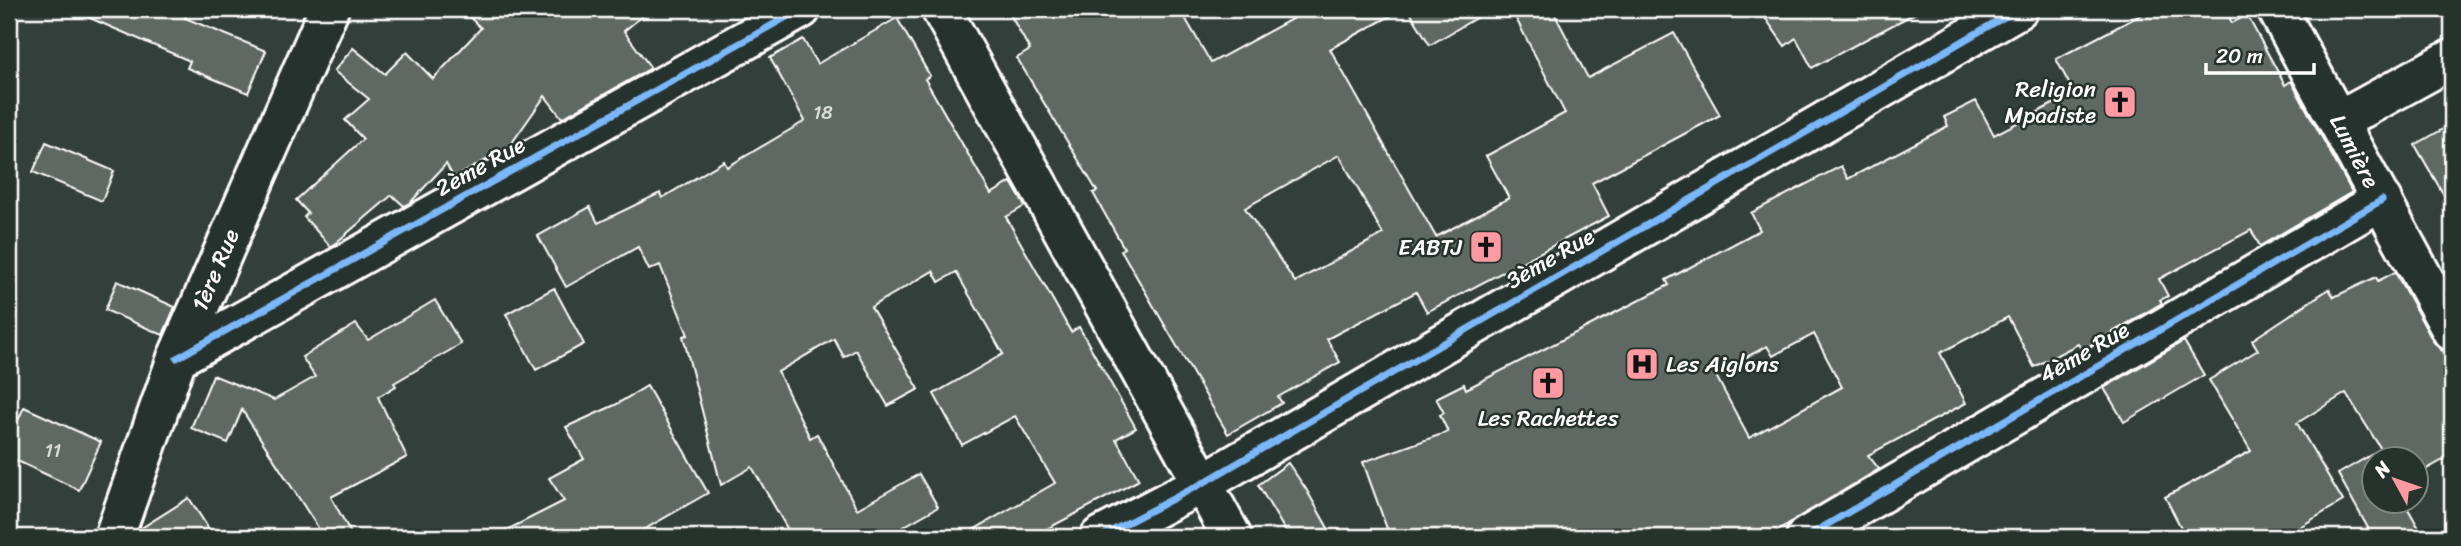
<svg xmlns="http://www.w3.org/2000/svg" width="2461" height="546" font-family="Sriracha,sans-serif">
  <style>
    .building { fill: #5f6964; stroke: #fff; stroke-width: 2; fill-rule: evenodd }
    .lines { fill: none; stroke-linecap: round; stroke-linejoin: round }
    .minor-casing { stroke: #fff; stroke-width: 44 }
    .minor { stroke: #26332d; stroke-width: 38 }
    .cycleway-casing { stroke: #26332d; stroke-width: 11 }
    .cycleway { stroke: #7ab7fb; stroke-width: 7 }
    .labels { text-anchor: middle; stroke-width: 5; stroke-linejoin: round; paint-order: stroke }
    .number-label { font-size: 19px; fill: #d7dad8 }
    .poi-label { font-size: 23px; fill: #fff; stroke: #26332d; text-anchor: end }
    .street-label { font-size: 23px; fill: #fff; stroke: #26332d }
  </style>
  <rect width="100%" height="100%" fill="#333f3a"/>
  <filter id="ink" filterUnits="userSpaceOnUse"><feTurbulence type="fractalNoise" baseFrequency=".0143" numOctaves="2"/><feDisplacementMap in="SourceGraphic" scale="14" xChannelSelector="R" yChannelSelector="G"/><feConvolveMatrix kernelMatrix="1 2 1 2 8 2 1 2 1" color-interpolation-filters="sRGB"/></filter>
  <g filter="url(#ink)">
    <g class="building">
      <path d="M69 9H189L185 18 266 51 248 93 187 68 190 61Z"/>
      <path d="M461 9H651L624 31 651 68 562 118 545 96 509 147 454 178 446 164 410 203 404 206 392 195 331 247 304 217 308 213 296 200 363 139 345 120 369 99 334 71 353 48 385 74 407 52 433 79 481 28Z"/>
      <path d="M1007 9H1180L1211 63 1310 9H1403L1330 49 1436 237 1509 198 1486 156 1565 113 1511 9H1552L1588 78 1674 33 1720 115 1592 183 1609 216 1427 312 1416 292 1327 339 1340 362 1278 397 1282 403 1228 434 1121 250 1124 248 1093 193 1097 191 1017 58 1030 50ZM1339 155 1383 234 1295 282 1245 208Z"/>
      <path d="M1408 9H1491L1430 45Z"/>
      <path d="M1759 9H1923L1812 68 1796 38 1785 46Z"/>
      <path d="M2152 9H2225L2232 23 2247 15 2285 85 2291 81 2352 192 2260 246 2251 230 2159 279 2168 296 2160 300 2162 303 2082 350 2078 344 2034 367 2008 317 1940 353 1966 403 1868 455 1879 469 1768 537H1390L1363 462 1448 432 1440 415 1444 413 1436 398 1464 384 1466 389 1669 285 1666 280 1760 230 1751 213 1841 166 1848 179 1948 126 1944 117 1976 101 1994 135 2074 93 2056 59ZM1814 334 1842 387 1749 438 1715 374 1767 346 1773 356Z"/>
      <path d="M897 18 930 76 925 79 991 194 1011 182 1025 206 1006 217 1071 332 1079 327 1136 428 1116 439 1139 480 1032 537H961L1055 483 1015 416 962 445 934 394 1003 354 956 272 939 282 933 271 871 307 919 389 888 406 856 350 844 357 834 339 778 372 810 438 817 434 857 509 919 474 938 507 885 537H792L752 467 721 485 683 336 688 335 660 265 649 270 638 247 566 287 538 236 590 207 598 223 660 193 662 198 724 161 727 167 805 121 770 58 803 39 817 64Z"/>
      <path d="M2452 124V209L2415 145Z"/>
      <path d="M46 142 114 171 102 201 33 172Z"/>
      <path d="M2395 272 2433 341 2441 350 2452 353V455L2416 475V458H2374V500H2403L2424 537H2373L2338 474 2381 449 2346 393 2297 423 2343 501 2283 537H2186L2165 497 2251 451 2209 380 2258 350 2252 340 2329 289 2334 297 2376 277 2378 281Z"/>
      <path d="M117 281 175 307 163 335 105 310Z"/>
      <path d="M554 288 584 344 536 370 506 314Z"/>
      <path d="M435 300 461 344 394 383 396 386 378 397 407 457 331 497 353 537H324L242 410 228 443 191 428 213 375 274 400 315 377 302 357 356 324 368 340Z"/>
      <path d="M2184 341 2204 375 2124 422 2104 388Z"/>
      <path d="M647 386 708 493 631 537H493L564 501 549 478 584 459 566 427 615 405Z"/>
      <path d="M24 407 101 442 79 490 9 457V440Z"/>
      <path d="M1288 463 1306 489 1333 537H1289L1258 485Z"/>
      <path d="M189 498 214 537H137L140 529Z"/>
    </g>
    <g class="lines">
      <defs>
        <g id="minor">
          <path d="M941 9 1232 537"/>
          <path d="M2277 9 2452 331"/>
          <path d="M2339 121 2452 59"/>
          <path d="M177 358 801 9"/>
          <path d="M114 537 177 358 329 9"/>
          <path d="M1100 537 1203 483 2018 9"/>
          <path d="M1806 537 2382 200"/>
        </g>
      </defs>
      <use href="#minor" class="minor-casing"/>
      <use href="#minor" class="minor"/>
      <defs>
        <g id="cycleway">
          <path d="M177 358 801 9"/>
          <path d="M1100 537 1203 483 2018 9"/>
          <path d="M1806 537 2382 200"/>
        </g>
      </defs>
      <use href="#cycleway" class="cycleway-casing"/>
      <use href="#cycleway" class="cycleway"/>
    </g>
  </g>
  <defs>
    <symbol id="church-square" viewBox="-11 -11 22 22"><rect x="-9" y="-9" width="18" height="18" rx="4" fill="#ff9aa2" stroke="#26332d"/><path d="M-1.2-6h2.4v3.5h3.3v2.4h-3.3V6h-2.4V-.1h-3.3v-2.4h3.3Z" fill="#111"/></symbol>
    <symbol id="hospital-square" viewBox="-11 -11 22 22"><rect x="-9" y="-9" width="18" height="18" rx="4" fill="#ff9aa2" stroke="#26332d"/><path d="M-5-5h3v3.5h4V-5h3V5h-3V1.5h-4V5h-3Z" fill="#111"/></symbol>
  </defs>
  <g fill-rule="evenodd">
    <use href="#church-square" x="2101" y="83" width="38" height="38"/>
    <use href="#church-square" x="1467" y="228" width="38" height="38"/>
    <use href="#hospital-square" x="1623" y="345" width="38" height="38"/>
    <use href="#church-square" x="1529" y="364" width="38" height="38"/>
  </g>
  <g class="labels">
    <g class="number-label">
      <text x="823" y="119">18</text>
      <text x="53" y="457">11</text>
    </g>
    <g class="poi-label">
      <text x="2096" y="97">Religion<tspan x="2096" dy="26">Mpadiste</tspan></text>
      <text x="1462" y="255">EABTJ</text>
      <text x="1666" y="372" text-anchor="start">Les Aiglons</text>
      <text x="1548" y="426" text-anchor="middle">Les Rachettes</text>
    </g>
    <g class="street-label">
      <text transform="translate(2355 151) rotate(62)" y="8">Lumière</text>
      <text transform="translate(480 166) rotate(-29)" y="8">2ème Rue</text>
      <text transform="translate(1550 258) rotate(-30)" y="8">3ème Rue</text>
      <text transform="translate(215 270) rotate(-67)" y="8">1ère Rue</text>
      <text transform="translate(2084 352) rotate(-30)" y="8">4ème Rue</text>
    </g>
  </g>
  <rect width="2461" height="546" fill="none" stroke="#26332d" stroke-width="35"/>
  <rect x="18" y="18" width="2426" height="511" fill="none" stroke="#fff" stroke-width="2.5" filter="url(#ink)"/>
  <g transform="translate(2395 480) rotate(310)"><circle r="33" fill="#26332d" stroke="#7d8581" stroke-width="2"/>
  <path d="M0-5L12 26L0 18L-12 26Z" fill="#ff9aa2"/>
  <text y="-10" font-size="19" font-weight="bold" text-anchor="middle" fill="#ffffff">N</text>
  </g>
  <path d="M2206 63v10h108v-10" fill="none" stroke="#ffffff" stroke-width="3.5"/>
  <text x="2216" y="63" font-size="21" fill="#ffffff" stroke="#26332d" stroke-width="5" paint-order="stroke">20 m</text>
</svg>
